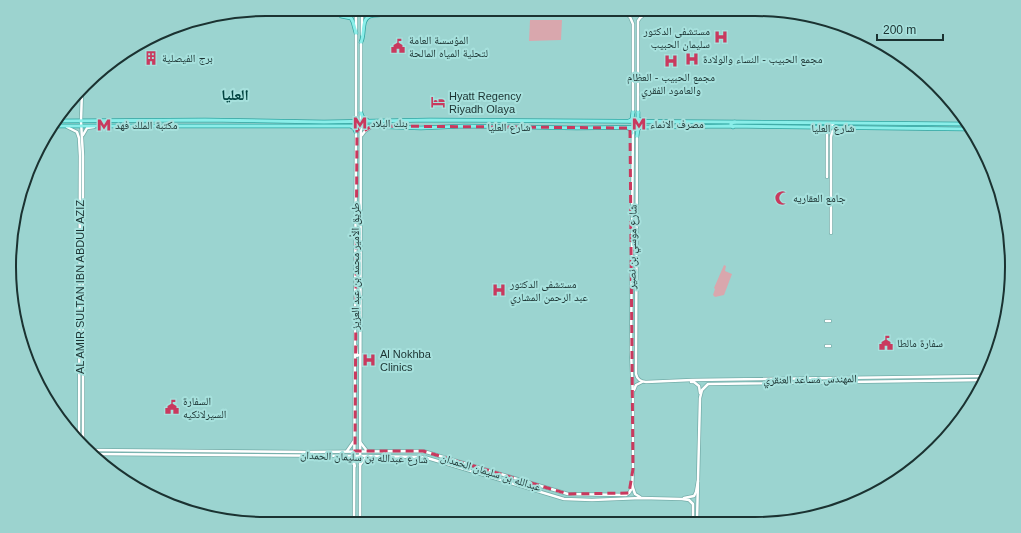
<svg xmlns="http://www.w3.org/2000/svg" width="1021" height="533" font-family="Helvetica,'Noto Naskh Arabic',sans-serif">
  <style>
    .green { fill: #d9a7ad }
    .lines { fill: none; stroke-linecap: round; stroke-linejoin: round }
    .secondary-casing { stroke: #74ada9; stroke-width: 4 }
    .primary-casing { stroke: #30a4a0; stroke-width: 4.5 }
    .highway-casing { stroke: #30a4a0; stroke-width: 5 }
    .secondary { stroke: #fff; stroke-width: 2.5 }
    .primary { stroke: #8aeee9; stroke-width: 3 }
    .highway { stroke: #3ce2db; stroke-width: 3.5 }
    .marked { fill: none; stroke: #c9395e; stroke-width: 3; stroke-dasharray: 8 5; stroke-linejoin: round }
    .labels { text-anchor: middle; stroke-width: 4; stroke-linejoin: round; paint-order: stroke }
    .poi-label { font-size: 11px; fill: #1b3231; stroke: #a7e1dd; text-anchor: start }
    .street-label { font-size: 11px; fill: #1b3231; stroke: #a7e1dd }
    .district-label { font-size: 15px; font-weight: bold; fill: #00423f; stroke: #a7e1dd }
    .rim { fill: none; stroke: #1b3231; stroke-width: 2 }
  </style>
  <rect width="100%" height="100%" fill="#9bd4d0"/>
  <g class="green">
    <path d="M530 20H562L561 40 529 41Z"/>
    <path d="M724 265 726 266 725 271 732 274 724 295 715 297 713 295 715 289 714 288Z"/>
  </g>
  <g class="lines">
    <defs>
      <g id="secondary">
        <path d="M362 9V35"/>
        <path d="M625 13 630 17 633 24V113"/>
        <path d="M638 113V21L640 18 646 13"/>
        <path d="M81 121 83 156V446"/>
        <path d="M81 121 82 91"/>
        <path d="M67 127 77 132 79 138 80 156 79 442"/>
        <path d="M356 127V9"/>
        <path d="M83 135 87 128 94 127"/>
        <path d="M362 135 365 131 371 127"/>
        <path d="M637 136 636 374C637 379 641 382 646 382L692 380 986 376"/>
        <path d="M827 177V130L834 123"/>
        <path d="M831 233V137L832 132 835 128"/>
        <path d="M826 321H830"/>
        <path d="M356 346 357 356 359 355"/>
        <path d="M826 346H830"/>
        <path d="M691 382H694L699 386 700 393"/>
        <path d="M634 390 636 385 642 382"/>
        <path d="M360 442 367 451"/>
        <path d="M87 450 306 452 423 451 568 494 626 495 629 493 632 488 633 469V397L631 352 633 120"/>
        <path d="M347 451 354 441"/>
        <path d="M92 454 366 456 424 457 564 499 592 500 641 498 682 499 689 500 693 504V522"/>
        <path d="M346 456 351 460 355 466"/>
        <path d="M360 465 367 456"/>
        <path d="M632 485 635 494 640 497"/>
        <path d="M684 498 694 496 696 492 698 481"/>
        <path d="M697 522 700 398 702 390 708 384 985 380"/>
        <path d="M354 523 356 132"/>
        <path d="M360 523 361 42"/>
      </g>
      <g id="primary">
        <path d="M373 9 381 11"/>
        <path d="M242 13 564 14"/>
        <path d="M337 13 344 9"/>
        <path d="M343 13 352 9"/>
        <path d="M585 13 792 15"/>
        <path d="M341 16 351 18 353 22 356 33"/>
        <path d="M361 42C365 35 361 19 370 16 376 14 381 16 386 14"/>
        <path d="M638 112V119L641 120"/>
        <path d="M361 113 363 118 367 120"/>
        <path d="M54 121 205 120 324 122 430 120 735 122"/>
        <path d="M629 121 632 119 633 112"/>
        <path d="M51 126H365L421 128 464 126 577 128 730 126 967 129"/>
        <path d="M352 127 354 128 356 132"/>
        <path d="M733 127 731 125V123L735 122 964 124"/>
        <path d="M628 128 631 129 632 133"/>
        <path d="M637 136 638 129 641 127"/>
      </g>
      <g id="highway">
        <path d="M468 9H545"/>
        <path d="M733 9 772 10"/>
        <path d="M542 12 586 13"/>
      </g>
    </defs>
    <use href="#secondary" class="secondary-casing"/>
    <use href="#primary" class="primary-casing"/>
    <use href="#highway" class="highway-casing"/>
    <use href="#secondary" class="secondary"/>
    <use href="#primary" class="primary"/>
    <use href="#highway" class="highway"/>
  </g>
  <path class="marked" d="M372 126 630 128 633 469 629 493 568 494 423 451H355L357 128 364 131Z"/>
  <defs>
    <symbol id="hospital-bare" viewBox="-9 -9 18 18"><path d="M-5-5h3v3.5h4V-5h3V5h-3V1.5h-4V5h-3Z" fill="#c9395e" stroke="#a7e1dd" stroke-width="2.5" paint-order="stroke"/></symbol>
    <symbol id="civic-bare" viewBox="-9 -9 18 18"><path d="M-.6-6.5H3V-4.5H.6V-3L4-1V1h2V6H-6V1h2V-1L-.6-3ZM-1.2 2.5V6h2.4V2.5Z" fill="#c9395e" stroke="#a7e1dd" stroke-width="2.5" paint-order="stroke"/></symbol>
    <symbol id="building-bare" viewBox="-9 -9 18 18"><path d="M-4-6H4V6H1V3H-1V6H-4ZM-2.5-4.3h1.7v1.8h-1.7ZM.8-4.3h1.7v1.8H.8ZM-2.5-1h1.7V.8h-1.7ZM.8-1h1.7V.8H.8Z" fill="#c9395e" stroke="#a7e1dd" stroke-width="2.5" paint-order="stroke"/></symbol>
    <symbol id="hotel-bare" viewBox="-9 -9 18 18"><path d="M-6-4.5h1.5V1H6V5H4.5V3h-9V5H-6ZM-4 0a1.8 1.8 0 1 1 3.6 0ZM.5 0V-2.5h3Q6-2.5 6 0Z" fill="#c9395e" stroke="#a7e1dd" stroke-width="2.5" paint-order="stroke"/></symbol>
    <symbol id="metro-bare" viewBox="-9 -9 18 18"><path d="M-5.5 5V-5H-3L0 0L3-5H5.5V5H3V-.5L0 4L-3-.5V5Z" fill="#c9395e" stroke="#a7e1dd" stroke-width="2.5" paint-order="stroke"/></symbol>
    <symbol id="mosque-bare" viewBox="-9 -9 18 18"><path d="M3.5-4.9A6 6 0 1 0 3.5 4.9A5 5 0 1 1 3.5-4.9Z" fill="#c9395e" stroke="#a7e1dd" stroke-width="2.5" paint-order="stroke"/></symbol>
  </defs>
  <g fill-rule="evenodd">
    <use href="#hospital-bare" x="711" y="27" width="20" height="20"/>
    <use href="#civic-bare" x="388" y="36" width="20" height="20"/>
    <use href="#building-bare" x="141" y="48" width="20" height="20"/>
    <use href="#hospital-bare" x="682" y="49" width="20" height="20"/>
    <use href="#hospital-bare" x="661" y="51" width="20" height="20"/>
    <use href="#hotel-bare" x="428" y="92" width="20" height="20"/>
    <use href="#metro-bare" x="350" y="113" width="20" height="20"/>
    <use href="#metro-bare" x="629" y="114" width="20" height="20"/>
    <use href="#metro-bare" x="94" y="115" width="20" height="20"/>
    <use href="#mosque-bare" x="772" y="188" width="20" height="20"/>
    <use href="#hospital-bare" x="489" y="280" width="20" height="20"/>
    <use href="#civic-bare" x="876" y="333" width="20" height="20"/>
    <use href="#hospital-bare" x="359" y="350" width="20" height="20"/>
    <use href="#civic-bare" x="162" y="397" width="20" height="20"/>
  </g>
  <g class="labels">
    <g class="poi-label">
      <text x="710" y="35" text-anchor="end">مستشفى الدكتور<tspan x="710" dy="13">سليمان الحبيب</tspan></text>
      <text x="409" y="44">المؤسسة العامة<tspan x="409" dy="13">لتحلية المياه المالحة</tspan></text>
      <text x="162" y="62">برج الفيصلية</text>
      <text x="703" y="63">مجمع الحبيب - النساء والولادة</text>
      <text x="671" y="81" text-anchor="middle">مجمع الحبيب - العظام<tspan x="671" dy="13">والعامود الفقري</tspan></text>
      <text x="449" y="100">Hyatt Regency<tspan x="449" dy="13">Riyadh Olaya</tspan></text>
      <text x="371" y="127">بنك البلاد</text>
      <text x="650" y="128">مصرف الانماء</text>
      <text x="115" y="129">مكتبة الملك فهد</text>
      <text x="793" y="202">جامع العقاريه</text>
      <text x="510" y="288">مستشفى الدكتور<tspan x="510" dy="13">عبد الرحمن المشاري</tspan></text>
      <text x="897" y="347">سفارة مالطا</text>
      <text x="380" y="358">Al Nokhba<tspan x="380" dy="13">Clinics</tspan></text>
      <text x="183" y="405">السفارة<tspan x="183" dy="13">السيرلانكيه</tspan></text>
    </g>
    <g class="street-label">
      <text x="509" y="131">شارع العليا</text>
      <text x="833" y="132">شارع العليا</text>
      <text transform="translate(632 247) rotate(-89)" y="4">شارع موسي بن نصير</text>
      <text transform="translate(355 266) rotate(-90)" y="4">طريق الأمير محمد بن عبد العزيز</text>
      <text transform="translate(80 287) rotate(-90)" y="4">AL AMIR SULTAN IBN ABDUL AZIZ</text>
      <text transform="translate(810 379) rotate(-1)" y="4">المهندس مساعد العنقري</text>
      <text transform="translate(364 457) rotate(2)" y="4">شارع عبدالله بن سليمان الحمدان</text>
      <text transform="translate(491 472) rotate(17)" y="4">عبدالله بن سليمان الحمدان</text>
    </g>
    <g class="district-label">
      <text x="235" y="100">العليا</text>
    </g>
  </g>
  <path d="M0 0H1021V533H0ZM266 16H755A250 250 0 0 1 1005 266V267A250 250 0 0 1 755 517H266A250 250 0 0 1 16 267V266A250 250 0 0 1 266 16Z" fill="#9cd3cf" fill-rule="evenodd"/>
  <path class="rim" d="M266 16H755A250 250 0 0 1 1005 266V267A250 250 0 0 1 755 517H266A250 250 0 0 1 16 267V266A250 250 0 0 1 266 16Z"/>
  <path d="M877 34v6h66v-6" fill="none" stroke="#1b3231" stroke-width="2"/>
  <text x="883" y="34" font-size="12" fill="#1b3231" stroke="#a7e1dd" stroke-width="3" paint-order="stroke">200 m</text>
</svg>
